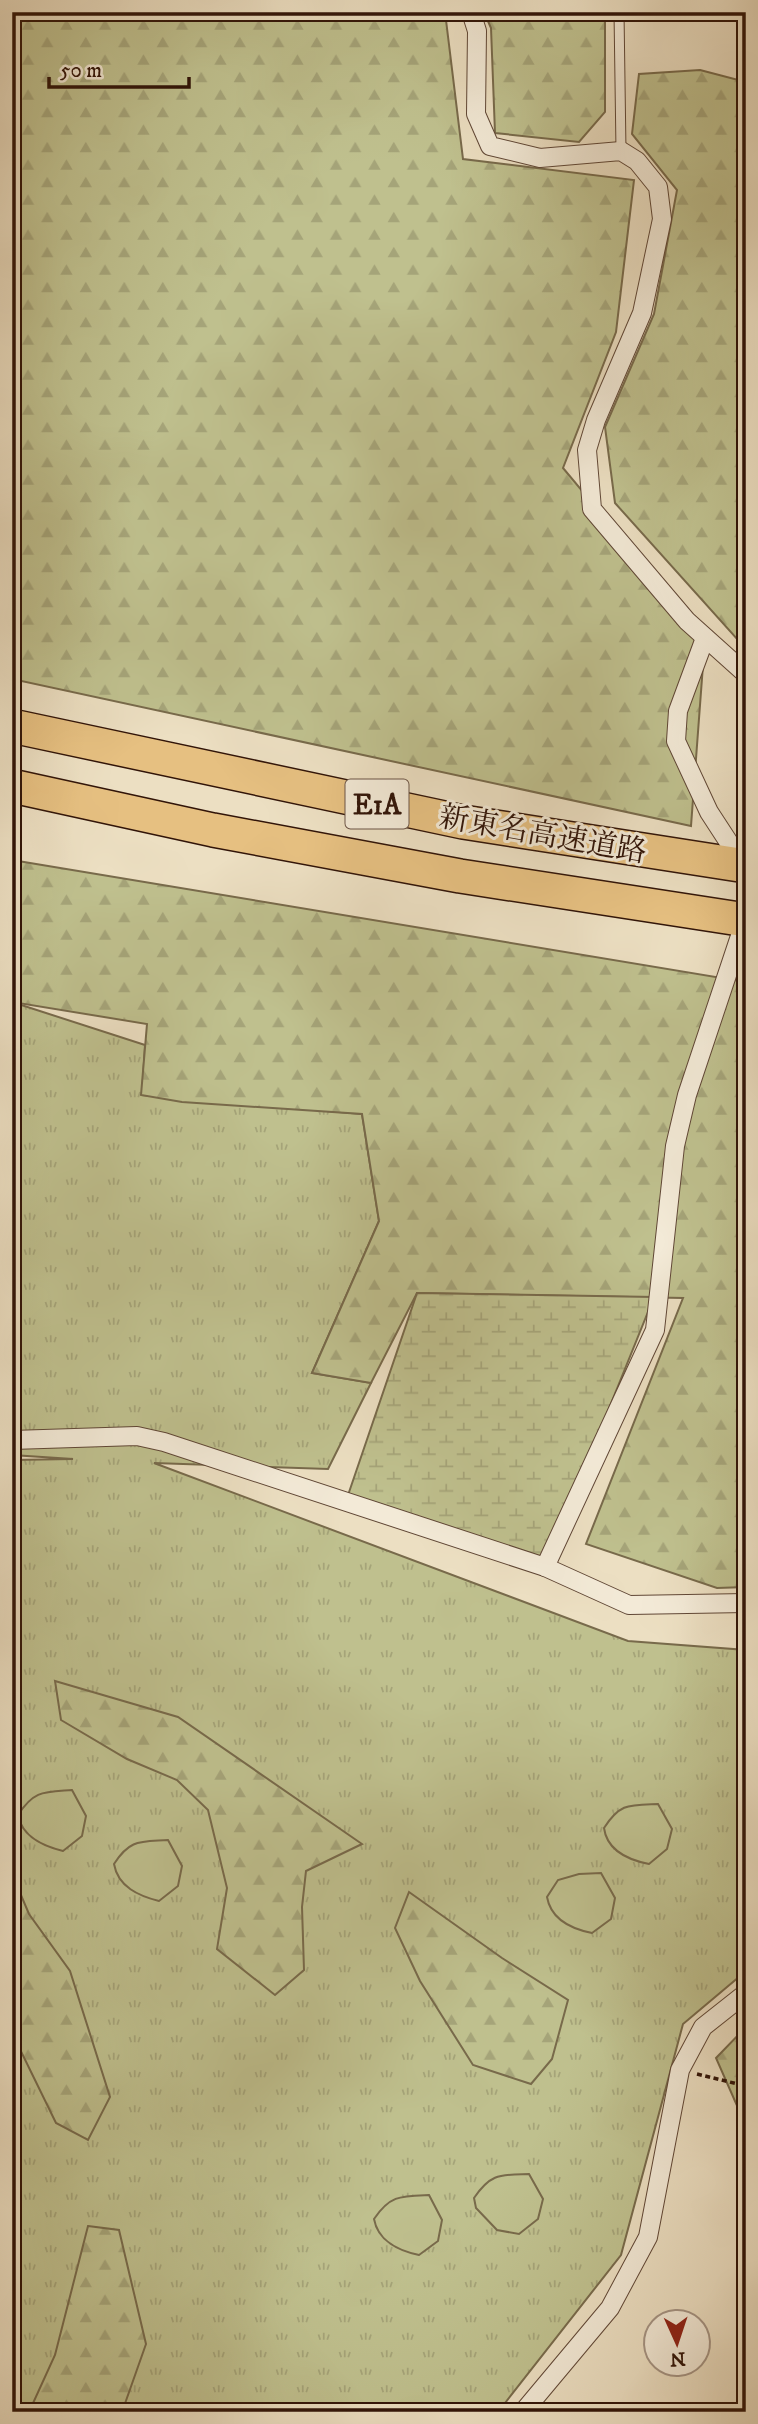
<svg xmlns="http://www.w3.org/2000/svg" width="758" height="2424" font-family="'IM FELL DW Pica','Noto Serif JP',serif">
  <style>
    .grass { fill: url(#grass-tufts); stroke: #786a4b; stroke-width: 2 }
    .forest { fill: url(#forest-firs); stroke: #786a4b; stroke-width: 2 }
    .wetland { fill: url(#wetland-marsh); stroke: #786a4b; stroke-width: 2 }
    .park { fill: #bfc08e; stroke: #786a4b; stroke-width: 2 }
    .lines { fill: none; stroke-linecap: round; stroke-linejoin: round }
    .service-casing { stroke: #604736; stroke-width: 11 }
    .minor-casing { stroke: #604736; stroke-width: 20 }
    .motorway-casing { stroke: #311408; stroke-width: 36 }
    .path { stroke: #311408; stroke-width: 3.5; stroke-dasharray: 5 3.5; stroke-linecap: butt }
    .service { stroke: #f3ead7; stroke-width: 9 }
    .minor { stroke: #f3ead7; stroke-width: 18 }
    .motorway { stroke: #e6c081; stroke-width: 33 }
    .labels { text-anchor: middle; stroke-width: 6; stroke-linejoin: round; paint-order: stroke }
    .shield { fill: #f3ead7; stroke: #6b5446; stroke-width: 2 }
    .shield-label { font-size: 28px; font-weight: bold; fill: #311408 }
    .street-label { font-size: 30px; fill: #311408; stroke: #f3ead7 }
  </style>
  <defs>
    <pattern id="grass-tufts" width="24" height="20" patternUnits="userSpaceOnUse" patternTransform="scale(1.75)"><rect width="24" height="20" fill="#bfc08e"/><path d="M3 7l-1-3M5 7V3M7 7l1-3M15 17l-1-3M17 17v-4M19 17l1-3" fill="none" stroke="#a5a479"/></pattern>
    <pattern id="forest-firs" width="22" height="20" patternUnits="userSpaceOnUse" patternTransform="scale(1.75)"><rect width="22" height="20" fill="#bfc08e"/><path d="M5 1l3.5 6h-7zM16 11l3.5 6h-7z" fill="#a5a479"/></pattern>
    <pattern id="wetland-marsh" width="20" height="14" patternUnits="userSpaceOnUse" patternTransform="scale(1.75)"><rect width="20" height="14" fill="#bfc08e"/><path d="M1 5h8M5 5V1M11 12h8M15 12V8" fill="none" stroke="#a5a479"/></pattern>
  </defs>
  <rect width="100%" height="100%" fill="#ecdfc2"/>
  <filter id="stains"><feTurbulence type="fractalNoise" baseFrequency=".00286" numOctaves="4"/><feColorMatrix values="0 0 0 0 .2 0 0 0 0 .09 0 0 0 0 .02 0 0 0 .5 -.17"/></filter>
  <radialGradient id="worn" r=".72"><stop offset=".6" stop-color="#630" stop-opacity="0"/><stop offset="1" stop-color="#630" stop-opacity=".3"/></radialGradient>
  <path class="grass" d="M12 1002 145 1045 142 1095 362 1114 379 1221 312 1373 371 1383 328 1469 154 1463 628 1641 746 1650V1971L683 2024 621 2255 498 2412H12V1460L73 1459 12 1455Z"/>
  <g class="forest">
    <path d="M12 12H445L463 159 634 180 616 332 563 468 705 638 691 826 12 679Z"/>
    <path d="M484 12H605V112L579 142 495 133 491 28Z"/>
    <path d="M700 70 746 82V649L615 503 605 427 654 314 677 190 632 134 639 74Z"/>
    <path d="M12 860 746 982V1587L717 1588 586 1544 683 1298 417 1293 371 1383 312 1373 379 1221 362 1114 182 1102 141 1095 147 1024 12 1002Z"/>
    <path d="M55 1681 178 1717 362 1844 306 1871 302 1907 304 1970 275 1995 217 1949 227 1888 208 1810 177 1780 127 1759 61 1720Z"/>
    <path d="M12 1874 29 1914 70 1971 110 2097 88 2140 56 2123 12 2033Z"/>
    <path d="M409 1892 502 1958 568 2000 552 2059 531 2084 473 2065 420 1981 395 1928Z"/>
    <path d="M746 2027V2111L738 2108 716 2058Z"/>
    <path d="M88 2226 119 2230 146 2344 122 2412H29L55 2355Z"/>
  </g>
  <path class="wetland" d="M417 1293 654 1297 545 1567 346 1501Z"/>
  <g class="park">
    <path d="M72 1790 86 1816 82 1836 63 1851C43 1846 22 1837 18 1815 34 1790 44 1792 72 1790Z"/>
    <path d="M658 1804 672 1829 667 1849 649 1864C629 1860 607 1851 604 1828 620 1803 629 1805 658 1804Z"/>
    <path d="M168 1840 182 1866 178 1886 159 1901C139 1896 118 1887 114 1864 130 1839 140 1842 168 1840Z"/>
    <path d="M601 1873 615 1898 611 1919 592 1933C572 1929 551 1920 547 1897L558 1880 579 1874Z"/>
    <path d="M529 2174 543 2199 538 2219 519 2234 497 2230 476 2208 474 2198C491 2173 500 2175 529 2174Z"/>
    <path d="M429 2195 442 2220 438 2241 419 2255C399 2251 378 2241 374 2219 390 2195 401 2196 429 2195Z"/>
  </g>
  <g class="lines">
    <defs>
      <path id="service" d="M619 12 621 151"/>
      <g id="minor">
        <path d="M471 12 477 31 476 114 490 146 540 158 621 151 637 161 658 187 662 219 642 313 596 420 587 450 592 509 687 621 746 674"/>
        <path d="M705 638 678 711 676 741 709 812 737 855"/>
        <path d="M12 1440 137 1436 164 1442 545 1567 629 1605 746 1603"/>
        <path d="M545 1567 655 1330 675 1146 687 1095 742 930"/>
        <path d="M523 2412 610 2308 648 2237 680 2070 703 2027 746 1993"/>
      </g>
      <g id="motorway">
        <path d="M12 726 463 822 746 866"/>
        <path d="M12 786 213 830 460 876 746 920"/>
      </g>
    </defs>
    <use href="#service" class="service-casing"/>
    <use href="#minor" class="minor-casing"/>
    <use href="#motorway" class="motorway-casing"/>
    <path class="path" d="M697 2074 746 2086"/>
    <use href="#service" class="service"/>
    <use href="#minor" class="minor"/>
    <use href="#motorway" class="motorway"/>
  </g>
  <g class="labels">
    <rect class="shield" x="345.5" y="779.5" width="63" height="49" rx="5"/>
    <g class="shield-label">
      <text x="377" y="814">E1A</text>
    </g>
    <g class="street-label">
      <text transform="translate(543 834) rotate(10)" y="10">新東名高速道路</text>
    </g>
  </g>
  <rect width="758" height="2424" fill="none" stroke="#ecdfc2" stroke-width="42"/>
  <rect x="14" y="14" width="730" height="2396" fill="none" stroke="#311408" stroke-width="3.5"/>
  <rect x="21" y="21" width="716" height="2382" fill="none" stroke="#311408" stroke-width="2"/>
  <g transform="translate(677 2343) rotate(177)"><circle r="33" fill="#f3ead7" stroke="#a59484" stroke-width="2"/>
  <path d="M0-5L12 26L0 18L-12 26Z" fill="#8f2418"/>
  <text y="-10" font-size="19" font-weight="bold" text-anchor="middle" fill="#311408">N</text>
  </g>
  <path d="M49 77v10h140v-10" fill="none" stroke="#311408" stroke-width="3.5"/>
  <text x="60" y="77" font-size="21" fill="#311408" stroke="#f3ead7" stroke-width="5" paint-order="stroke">50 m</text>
  <rect width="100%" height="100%" filter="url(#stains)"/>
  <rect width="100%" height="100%" fill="url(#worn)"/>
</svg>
